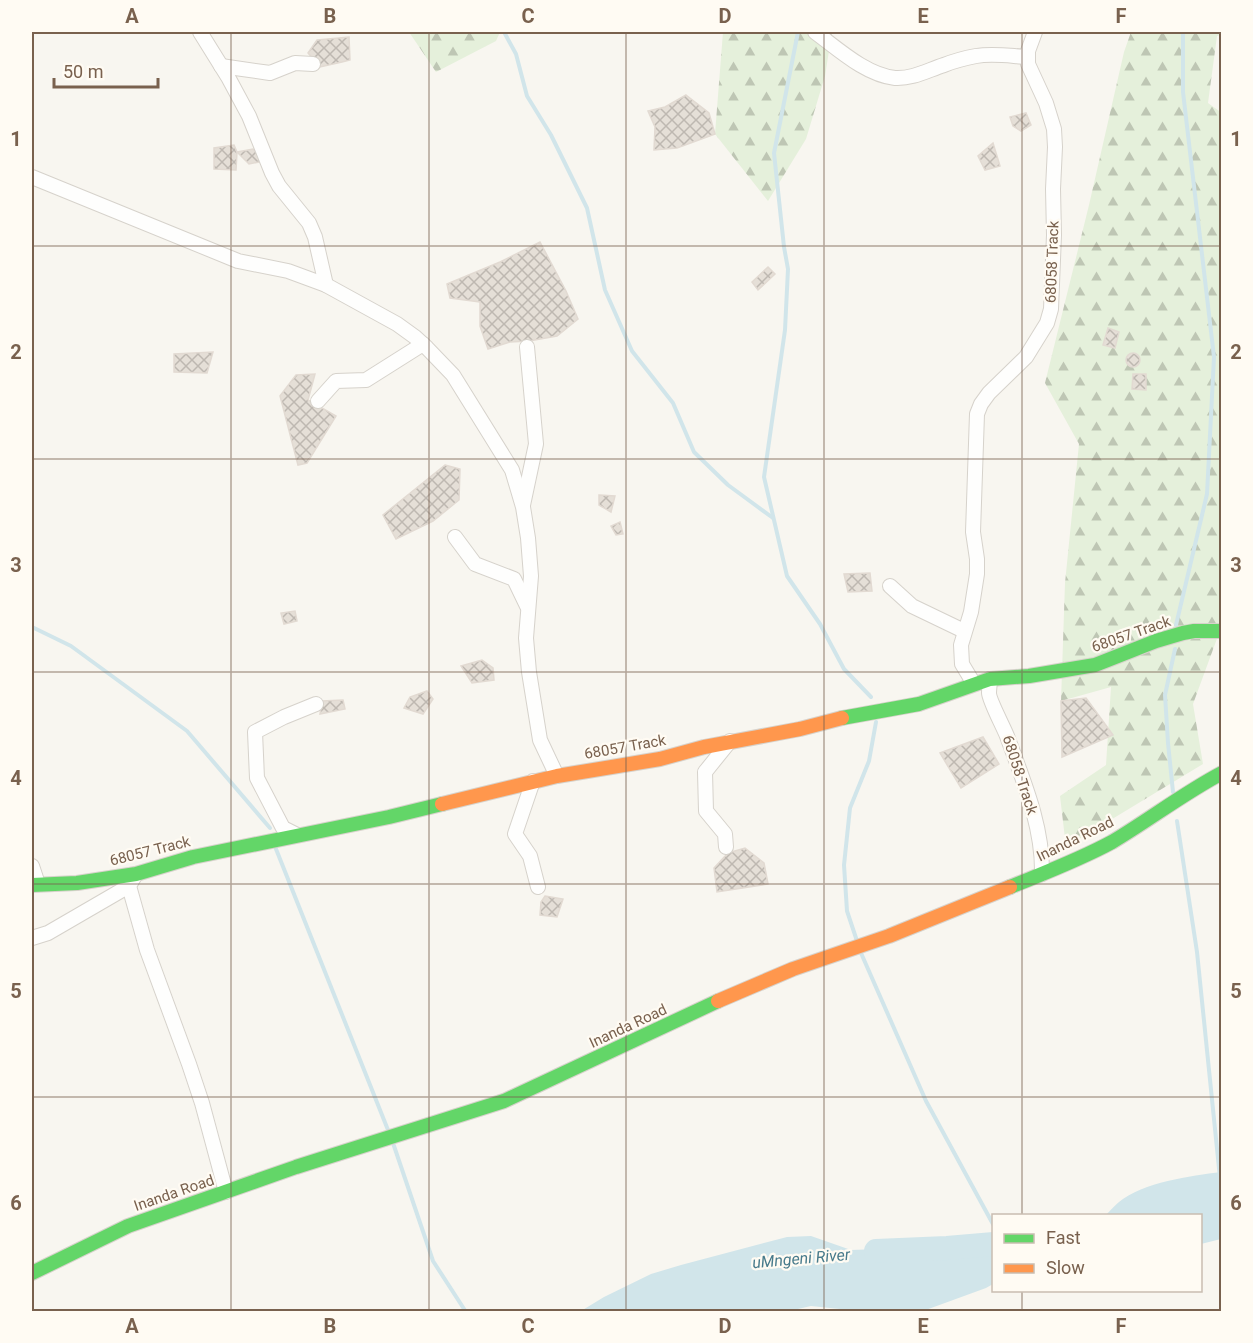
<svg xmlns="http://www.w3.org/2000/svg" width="1253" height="1343" font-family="Roboto,sans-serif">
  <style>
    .forest { fill: url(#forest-firs) }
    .water { fill: #d1e5ea }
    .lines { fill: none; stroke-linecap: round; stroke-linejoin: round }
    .stream { stroke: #d1e5ea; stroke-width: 4 }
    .river { stroke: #d1e5ea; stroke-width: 24 }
    .building { fill: url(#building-cross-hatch); stroke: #e2dad2; stroke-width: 1.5 }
    .street-casing { stroke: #d6d2cb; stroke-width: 16 }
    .fast-casing { stroke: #d7d2cb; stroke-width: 16 }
    .slow-casing { stroke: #d7d2cb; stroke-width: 16 }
    .street { stroke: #fefefd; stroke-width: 14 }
    .fast { stroke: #63d668; stroke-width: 14 }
    .slow { stroke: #ff974d; stroke-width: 14 }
    .grid { fill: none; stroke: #79614e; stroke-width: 1.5; stroke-opacity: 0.55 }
    .labels { text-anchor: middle; stroke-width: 4.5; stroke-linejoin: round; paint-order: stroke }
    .street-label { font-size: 15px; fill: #79614e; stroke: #fffbf3 }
    .water-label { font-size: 16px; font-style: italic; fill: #477a8b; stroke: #fffbf3 }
    .neatline { fill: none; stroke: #79614e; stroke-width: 2 }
    .grid-label { font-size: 20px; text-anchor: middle; font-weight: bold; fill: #79614e }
  </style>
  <defs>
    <pattern id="forest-firs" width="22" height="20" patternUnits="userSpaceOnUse" patternTransform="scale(1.5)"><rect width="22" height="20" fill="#e5f0db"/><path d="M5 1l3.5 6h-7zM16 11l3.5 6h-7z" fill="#bec6b4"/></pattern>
    <pattern id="building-cross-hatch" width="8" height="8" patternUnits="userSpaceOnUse" patternTransform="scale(1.5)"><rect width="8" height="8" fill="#e5dfd7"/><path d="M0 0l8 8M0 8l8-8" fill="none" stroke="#beb8b1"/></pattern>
  </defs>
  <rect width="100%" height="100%" fill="#f8f6f0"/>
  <g class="forest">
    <path d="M409 32H500L496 41 436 72Z"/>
    <path d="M723 32H832L825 76 806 139 768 201 715 134Z"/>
    <path d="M1131 32H1221V35L1217 36 1208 103 1222 113V625L1193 704 1203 764 1066 847 1060 796 1106 765 1111 687 1061 701 1065 583 1079 444 1045 383 1089 205 1124 52Z"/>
  </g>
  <g class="water">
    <path d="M1221 1172V1239L1201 1244 1200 1216 1106 1215C1110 1211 1114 1206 1119 1202 1143 1182 1191 1176 1221 1172Z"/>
    <path d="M993 1233V1284L986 1288 923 1311H859L811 1306 785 1312 581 1311 604 1297 651 1274 681 1265 787 1237 811 1236 851 1250 879 1249 929 1250Z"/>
  </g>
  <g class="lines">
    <g class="stream">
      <path d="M504 32 516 54 527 96 551 135 587 208 605 290 632 351 673 403 694 452 728 485 773 518"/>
      <path d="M798 32 774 153 784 247 788 269 785 330 764 477 787 576 820 624 844 669 871 697"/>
      <path d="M1176 625 1207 494 1214 357 1183 92V32"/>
      <path d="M32 627 71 646 187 731 270 828"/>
      <path d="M1173 792 1168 743 1165 695 1175 649"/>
      <path d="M1177 821 1197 952 1220 1178"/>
      <path d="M276 849 388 1130"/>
      <path d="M857 941 847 911 844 865 850 808 869 761 876 722"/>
      <path d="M861 953 926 1101 994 1226"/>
      <path d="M393 1143 433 1261 466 1312"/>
    </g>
    <path class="river" d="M876 1251 947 1248 994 1244"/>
  </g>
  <g class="building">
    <path d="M349 37 350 60 342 62 320 67 308 53 317 40Z"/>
    <path d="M686 95 709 113 715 134 677 148 654 150 655 127 648 111 665 107Z"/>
    <path d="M1026 113 1031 125 1021 131 1013 126 1010 117Z"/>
    <path d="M993 143 1000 166 985 170 978 156Z"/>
    <path d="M234 145 237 152 236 170 214 169V148Z"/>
    <path d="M253 149 262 158 259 162 249 164 237 152Z"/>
    <path d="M540 242 566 291 578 319 557 336 529 341 510 342 488 349 480 326V302L450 298 447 284 500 262Z"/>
    <path d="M768 267 775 274 758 290 752 282Z"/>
    <path d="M1108 328 1119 332 1115 348 1103 345Z"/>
    <path d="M213 352 207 373 174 372V354Z"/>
    <circle cx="1133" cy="360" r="7"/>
    <path d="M315 374 308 400 336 416 307 463 298 465 280 396 296 375Z"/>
    <path d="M1133 374H1146V390L1132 389Z"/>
    <path d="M445 465 460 469 459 500 433 521 396 539 383 515Z"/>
    <path d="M599 495 615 496 611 512 599 505Z"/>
    <path d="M620 522 623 534 616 535 611 526Z"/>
    <path d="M870 573 872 591 848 592 844 574Z"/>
    <path d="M295 611 297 621 284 624 281 613Z"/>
    <path d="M482 660 493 668 494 680 472 683 461 666Z"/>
    <path d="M427 691 433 699 423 714 404 708 410 697Z"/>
    <path d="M1086 698 1113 735 1062 757 1061 701Z"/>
    <path d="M343 700 345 709 320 714 322 701Z"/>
    <path d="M983 737 999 764 961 788 940 753Z"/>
    <path d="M745 848 764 863 768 884 717 892 714 868 728 853Z"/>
    <path d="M545 896 563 899 557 917 540 915 541 902Z"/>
  </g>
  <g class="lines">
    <defs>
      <g id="street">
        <path d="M200 32 228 77 249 116 272 173 279 186 309 223 315 237 326 285"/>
        <path d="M815 32C838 49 866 75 895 78 913 79 928 70 944 65 954 61 965 58 976 56 993 53 1010 56 1027 57"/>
        <path d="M221 66 270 73 295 63 313 64"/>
        <path d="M32 177 238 261 288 271 326 285 397 324 415 337 427 348 453 375 512 470 523 507 528 538 531 576 526 638 529 672 540 740 557 776"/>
        <path d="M318 401 336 381 366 380 423 344"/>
        <path d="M523 505 536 444 527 347"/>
        <path d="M455 537 475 564 514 579 527 606"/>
        <path d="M890 586 912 606 964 631"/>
        <path d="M990 679C990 684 989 689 989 693 989 700 1003 726 1007 736 1023 780 1043 826 1042 874"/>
        <path d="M974 684 962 664 961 645 971 612 977 574V559L973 532 977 414 981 404 989 393 1026 357 1047 323 1051 309 1054 235 1053 189 1055 147 1054 129 1046 103 1028 64V51L1035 32"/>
        <path d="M533 781 515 834 530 856 538 887"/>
        <path d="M297 835 283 828 257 778 255 732 284 717 316 704"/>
        <path d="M726 847 725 834 706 811 705 772 730 741"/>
        <path d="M32 866 38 884"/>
        <path d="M136 874 129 886 147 950 189 1064 202 1103 226 1192"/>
        <path d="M32 938 48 933 129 886"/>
      </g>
      <g id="fast">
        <path d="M842 718 919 704 990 679 1029 676 1095 665 1156 641 1183 633 1194 631H1222"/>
        <path d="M32 885 77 883 136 874 193 857 389 817 442 804"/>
        <path d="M1010 887C1044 873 1079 860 1112 842 1149 820 1184 793 1222 773"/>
        <path d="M32 1273 128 1226 296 1167 504 1101 718 1001"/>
      </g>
      <g id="slow">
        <path d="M442 804 557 776 660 759 704 747 800 729 842 718"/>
        <path d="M718 1001 793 969 889 936 1010 887"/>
      </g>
    </defs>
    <use href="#street" class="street-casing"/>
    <use href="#fast" class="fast-casing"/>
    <use href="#slow" class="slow-casing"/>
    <use href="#street" class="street"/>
    <use href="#fast" class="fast"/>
    <use href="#slow" class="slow"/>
  </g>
  <path class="grid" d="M231 32V1312M429 32V1312M626 32V1312M824 32V1312M1022 32V1216M32 246H1222M32 459H1222M32 672H1222M32 884H1222M32 1097H1222M1022 1290V1312"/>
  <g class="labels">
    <g class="street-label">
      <text transform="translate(1052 262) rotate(-88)" y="5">68058 Track</text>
      <text transform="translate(1131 634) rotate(-19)" y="5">68057 Track</text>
      <text transform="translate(625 747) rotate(-10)" y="5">68057 Track</text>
      <text transform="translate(1020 775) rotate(72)" y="5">68058 Track</text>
      <text transform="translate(1075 839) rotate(-26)" y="5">Inanda Road</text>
      <text transform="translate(150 851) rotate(-14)" y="5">68057 Track</text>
      <text transform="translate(628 1026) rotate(-25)" y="5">Inanda Road</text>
      <text transform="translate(174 1193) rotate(-19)" y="5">Inanda Road</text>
    </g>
    <g class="water-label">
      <text transform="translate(801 1258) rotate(-5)" y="6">uMngeni River</text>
    </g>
  </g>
  <rect width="1253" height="1343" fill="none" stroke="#fffbf3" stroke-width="66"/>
  <rect x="992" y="1214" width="210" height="78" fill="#fffbf3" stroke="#c9bdb1" stroke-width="1.5"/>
  <rect x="1004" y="1234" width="30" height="9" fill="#63d668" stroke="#c9bdb1" stroke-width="1.5"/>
  <text x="1046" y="1244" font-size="18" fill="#79614e">Fast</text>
  <rect x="1004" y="1264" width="30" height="9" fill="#ff974d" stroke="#c9bdb1" stroke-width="1.5"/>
  <text x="1046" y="1274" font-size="18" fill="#79614e">Slow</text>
  <path d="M54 78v9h104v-9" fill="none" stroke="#79614e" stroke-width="3"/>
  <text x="63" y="78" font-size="18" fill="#79614e" stroke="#fffbf3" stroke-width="4.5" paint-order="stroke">50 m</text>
  <rect x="33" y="33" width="1187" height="1277" class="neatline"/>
  <g class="grid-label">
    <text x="132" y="23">A</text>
    <text x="330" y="23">B</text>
    <text x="528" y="23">C</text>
    <text x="725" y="23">D</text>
    <text x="923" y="23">E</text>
    <text x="1121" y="23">F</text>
    <text x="16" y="146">1</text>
    <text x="1236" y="146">1</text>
    <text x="16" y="359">2</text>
    <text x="1236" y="359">2</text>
    <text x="16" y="572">3</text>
    <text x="1236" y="572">3</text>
    <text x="16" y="785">4</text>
    <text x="1236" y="785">4</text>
    <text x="16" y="998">5</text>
    <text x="1236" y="998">5</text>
    <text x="16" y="1210">6</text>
    <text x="1236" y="1210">6</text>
    <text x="132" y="1333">A</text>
    <text x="330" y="1333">B</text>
    <text x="528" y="1333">C</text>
    <text x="725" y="1333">D</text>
    <text x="923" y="1333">E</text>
    <text x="1121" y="1333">F</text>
  </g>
</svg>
